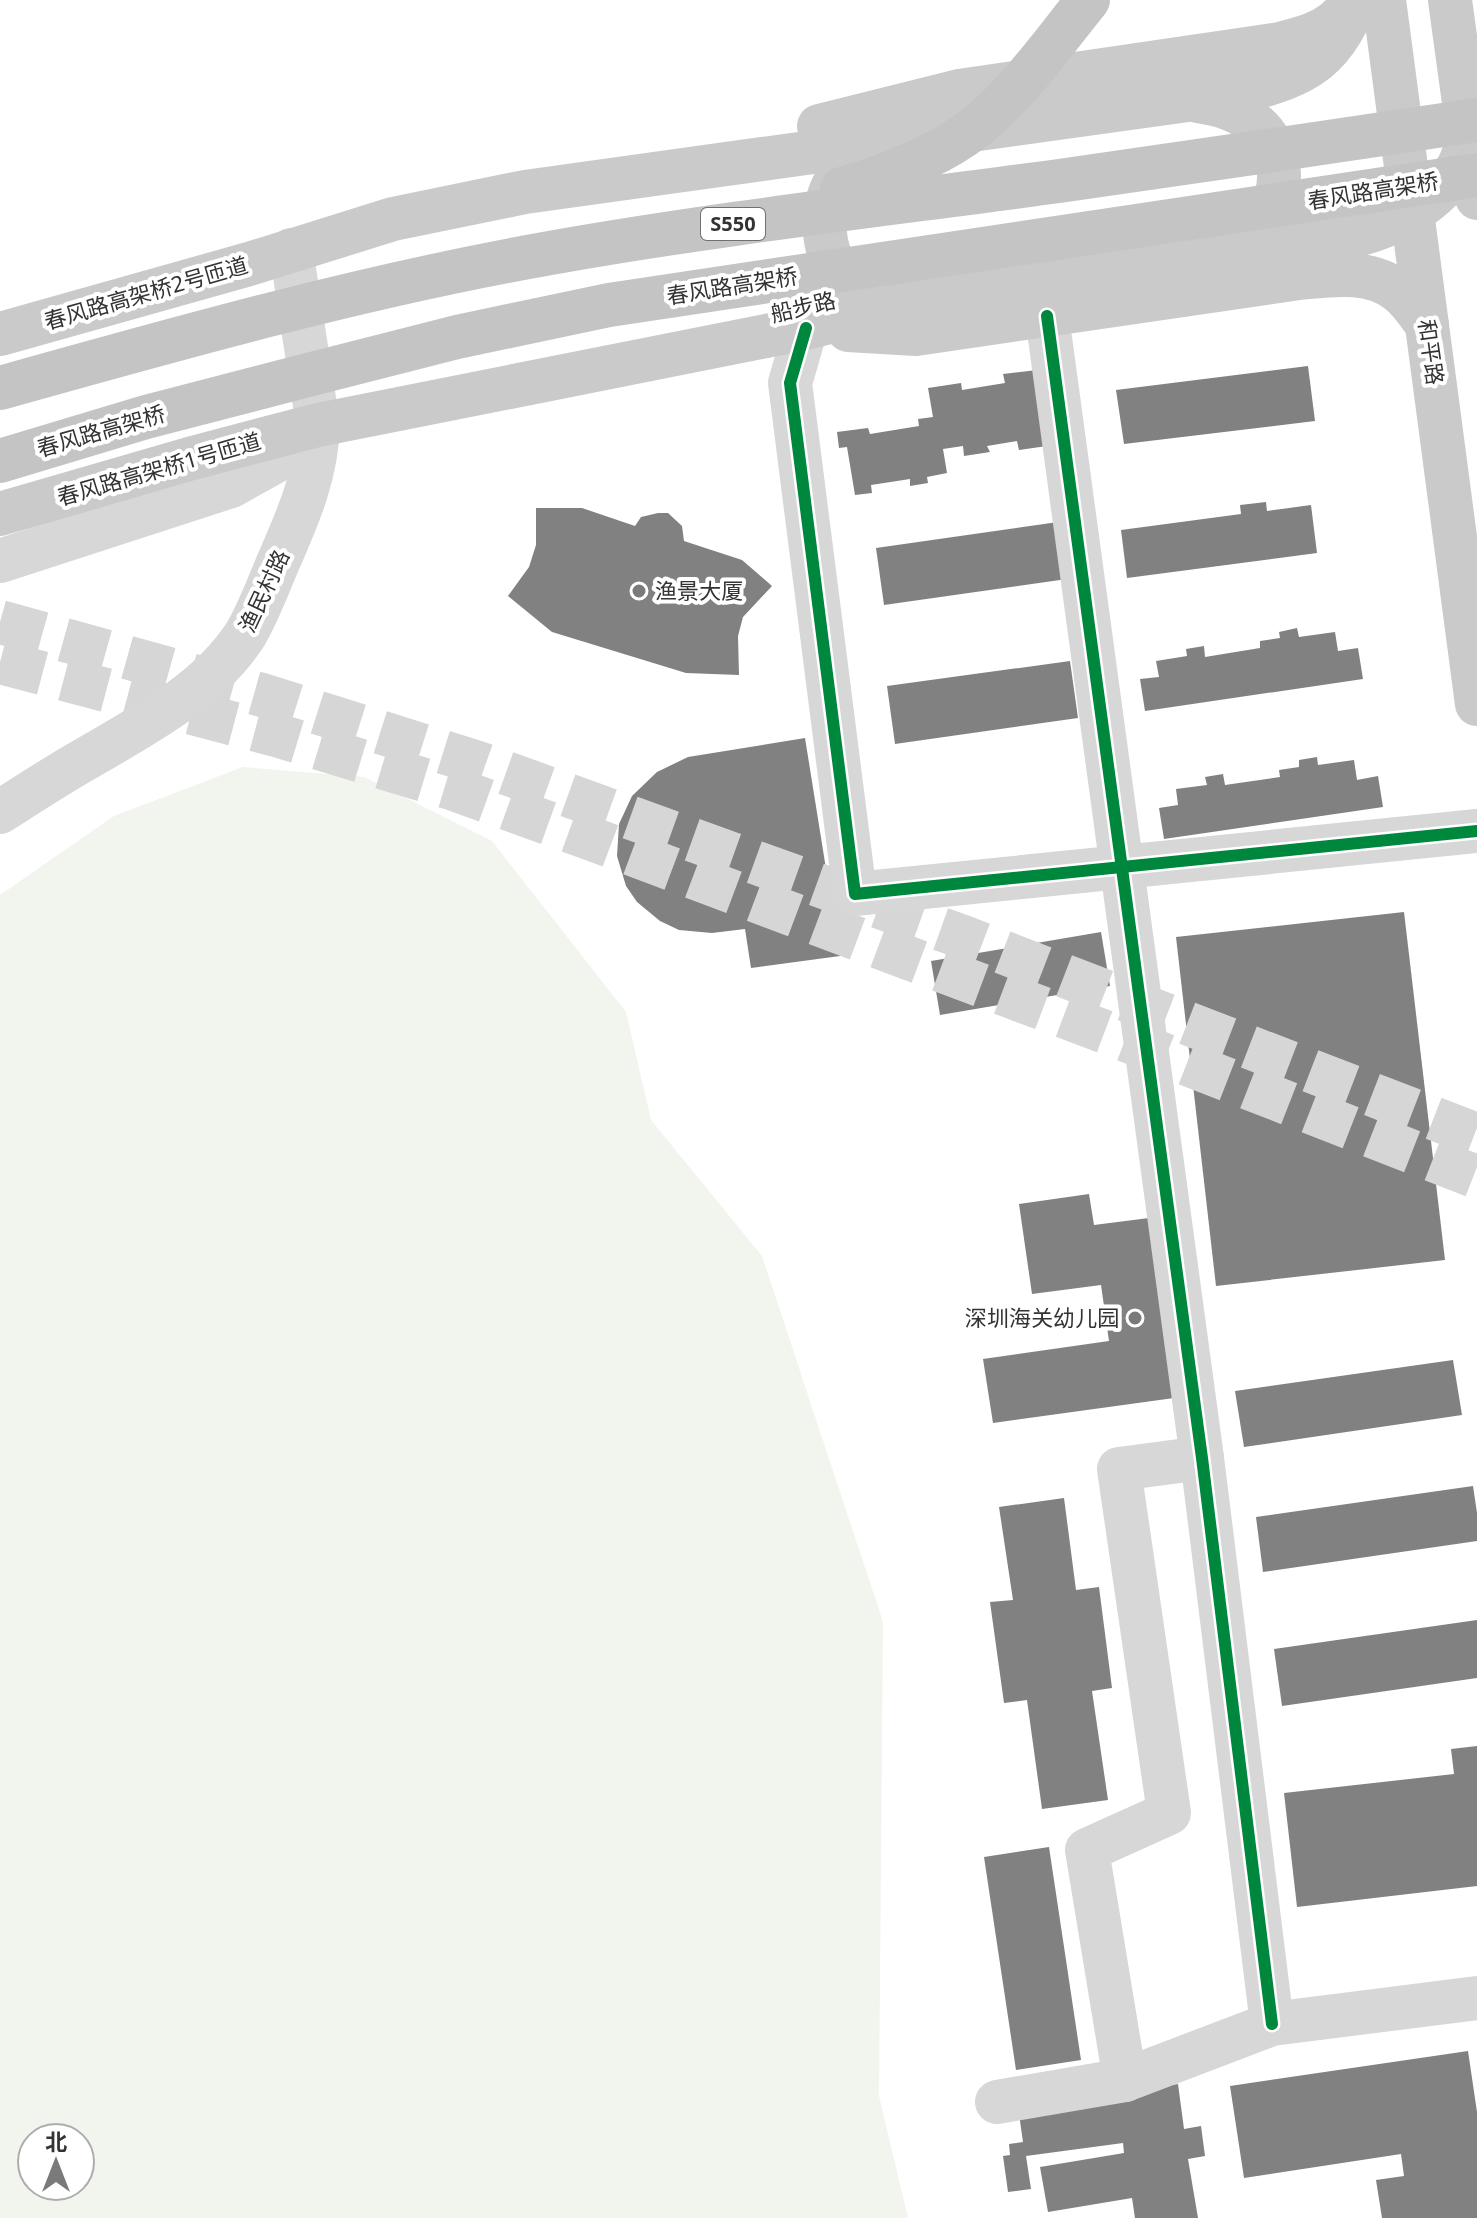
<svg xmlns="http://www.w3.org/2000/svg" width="1477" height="2218" font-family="'Noto Sans','Noto Sans SC',sans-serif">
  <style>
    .green { fill: #f1f5ed; fill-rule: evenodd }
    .building { fill: #818181 }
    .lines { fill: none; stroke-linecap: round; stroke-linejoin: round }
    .highway-tunnel { stroke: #d6d6d6; stroke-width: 44; stroke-dasharray: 44 22; stroke-linecap: butt }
    .minor { stroke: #d7d7d7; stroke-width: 44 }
    .major { stroke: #cacaca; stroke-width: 44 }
    .highway { stroke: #c4c4c4; stroke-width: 44 }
    .cycleway-casing { stroke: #fff; stroke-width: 17 }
    .cycleway { stroke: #00873e; stroke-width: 12 }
    .poi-dot { fill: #7a7a7a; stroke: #fff; stroke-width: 3 }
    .labels { text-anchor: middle; stroke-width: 8; stroke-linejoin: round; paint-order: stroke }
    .shield { fill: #fff; stroke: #707070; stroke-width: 2 }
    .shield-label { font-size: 20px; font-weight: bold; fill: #333 }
    .street-label { font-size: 22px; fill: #333; stroke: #fff }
    .poi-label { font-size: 22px; fill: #333; stroke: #fff; text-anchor: start }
  </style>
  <rect width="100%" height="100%" fill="#fff"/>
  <path class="green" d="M243 767 364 777 492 841 626 1012 651 1120 762 1256 883 1622 879 2096 908 2218H0V895L114 816ZM80 2138V2186H32V2138Z"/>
  <g class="building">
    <path d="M1308 366 1315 421 1124 444 1116 390Z"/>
    <path d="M1046 369 1047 446 1019 450 1017 441 987 446 990 452 964 456 963 446 943 449 947 473 927 477 928 483 910 486V479L871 485 872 493 855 495 847 447 839 448 837 432 868 428 870 434 919 426 918 419 933 417 928 388 961 383 962 390 1005 383 1003 374Z"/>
    <path d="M1266 502 1267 511 1311 505 1317 553 1127 578 1121 530 1241 514 1240 505Z"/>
    <path d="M536 508H582L635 526 641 517 658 513H668L682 526 684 541 742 560 772 586 743 617 738 636 739 675 686 673 552 632 508 596 529 567 536 545Z"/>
    <path d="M1058 522 1067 579 884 605 876 548Z"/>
    <path d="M1297 628 1299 637 1335 632 1338 651 1358 648 1363 679 1145 711 1140 679 1159 677 1156 661 1187 656 1186 649 1204 646 1205 657 1260 648V641L1280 638 1279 632Z"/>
    <path d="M1070 661 1078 718 895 744 887 686Z"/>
    <path d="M805 738 840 956 751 968 745 929 712 933 679 930 660 921 637 902 626 886 617 856 619 824 632 796 657 772 688 757Z"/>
    <path d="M1317 757 1318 765 1354 760 1357 780 1378 776 1383 807 1164 839 1159 808 1178 805 1176 789 1207 785 1205 777 1223 774 1225 785 1280 777 1279 770 1299 767V760Z"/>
    <path d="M1404 912 1445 1260 1216 1286 1176 937Z"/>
    <path d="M1101 932 1110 986 940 1015 931 961Z"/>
    <path d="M1089 1194 1094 1225 1149 1218 1174 1398 993 1423 983 1359 1109 1341 1101 1285 1032 1294 1019 1204Z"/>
    <path d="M1453 1360 1462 1415 1244 1447 1235 1391Z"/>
    <path d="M1473 1486 1477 1513V1541L1263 1572 1256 1517Z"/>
    <path d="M1064 1498 1076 1590 1099 1587 1112 1688 1092 1691 1108 1800 1042 1809 1027 1700 1004 1703 990 1602 1013 1600 999 1507Z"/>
    <path d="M1477 1620V1678L1282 1706 1274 1649Z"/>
    <path d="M1477 1746V1886L1297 1907 1284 1793 1454 1774 1451 1749Z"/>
    <path d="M1049 1847 1081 2060 1016 2070 984 1857Z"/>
    <path d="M1468 2051 1477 2112V2218H1382L1376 2180 1404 2176 1401 2154 1244 2178 1230 2086Z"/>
    <path d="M1178 2084 1184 2129 1201 2126 1205 2156 1188 2159 1198 2218H1135L1132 2198 1048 2212 1040 2167 1124 2153 1123 2143 1026 2156 1031 2189 1008 2192 1003 2156 1010 2155 1009 2144 1023 2142 1018 2107Z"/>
  </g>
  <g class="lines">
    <g class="highway-tunnel">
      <path d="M0 622 262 695 478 763 966 938 1477 1135"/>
      <path d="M0 662 276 735 454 789 592 839 1108 1033 1477 1177"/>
    </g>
    <g class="minor">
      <path d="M1047 316 1202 1458 1272 2024"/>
      <path d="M806 328 790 383 855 894 1477 831"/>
      <path d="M0 561 231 486 274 462 318 425"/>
      <path d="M0 812C27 795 54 777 82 761 140 727 207 693 245 635 259 612 269 583 280 558 299 515 317 472 318 425L291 250"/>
      <path d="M1125 2080 1087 1850 1169 1813 1119 1469 1202 1458"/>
      <path d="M997 2102 1125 2080 1272 2024 1477 1998"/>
    </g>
    <g class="major">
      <path d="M1384 0 1477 704"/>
      <path d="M1450 0 1477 198"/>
      <path d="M1198 101C1217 104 1234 108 1250 120 1289 147 1287 203 1254 233"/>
      <path d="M819 126 959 91 1280 44C1303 38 1325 33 1342 15"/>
      <path d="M839 176C814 210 821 276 864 292"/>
      <path d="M848 330 916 334 1299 278C1332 275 1370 269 1398 291 1410 300 1418 313 1427 325"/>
      <path d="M0 334 249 264 393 219 525 192 1231 94C1296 78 1332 67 1356 0"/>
      <path d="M0 514 189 459 318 425 806 328 907 302 1357 235C1396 225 1437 203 1458 167 1463 158 1465 147 1469 138"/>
    </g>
    <g class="highway">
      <path d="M842 189C881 178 917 164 951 144 1006 112 1048 49 1088 0"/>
      <path d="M0 388C182 337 364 286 550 253 719 223 889 204 1059 181 1198 162 1338 140 1477 120"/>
      <path d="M0 461 146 417 304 376 457 337 609 305 1477 175"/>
    </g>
    <defs>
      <g id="cycleway">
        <path d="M1047 316 1202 1458 1272 2024"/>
        <path d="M806 328 790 383 855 894 1477 831"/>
      </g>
    </defs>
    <use href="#cycleway" class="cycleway-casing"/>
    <use href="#cycleway" class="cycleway"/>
  </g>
  <g class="poi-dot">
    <circle cx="639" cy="591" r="8"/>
    <circle cx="1135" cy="1318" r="8"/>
  </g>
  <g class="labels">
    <rect class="shield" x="701" y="208" width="64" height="32" rx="6"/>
    <g class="shield-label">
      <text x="733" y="231">S550</text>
    </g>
    <g class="street-label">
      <text transform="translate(1373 191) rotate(-9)" y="8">春风路高架桥</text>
      <text transform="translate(732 286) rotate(-9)" y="8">春风路高架桥</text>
      <text transform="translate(146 293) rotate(-16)" y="8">春风路高架桥2号匝道</text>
      <text transform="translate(803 307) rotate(-13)" y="8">船步路</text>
      <text transform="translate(1431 352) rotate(82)" y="8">和平路</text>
      <text transform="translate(101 431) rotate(-16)" y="8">春风路高架桥</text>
      <text transform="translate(159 469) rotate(-16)" y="8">春风路高架桥1号匝道</text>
      <text transform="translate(264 591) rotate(-65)" y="8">渔民村路</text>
    </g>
    <g class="poi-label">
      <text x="655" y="599">渔景大厦</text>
      <text x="1119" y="1326" text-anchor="end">深圳海关幼儿园</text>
    </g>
  </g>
  <g transform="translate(56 2162)"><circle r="38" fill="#ffffff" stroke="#adadad" stroke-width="2"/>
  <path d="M0-6L14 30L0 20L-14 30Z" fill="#7a7a7a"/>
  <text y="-12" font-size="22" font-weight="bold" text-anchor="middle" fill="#333333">北</text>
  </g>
</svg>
